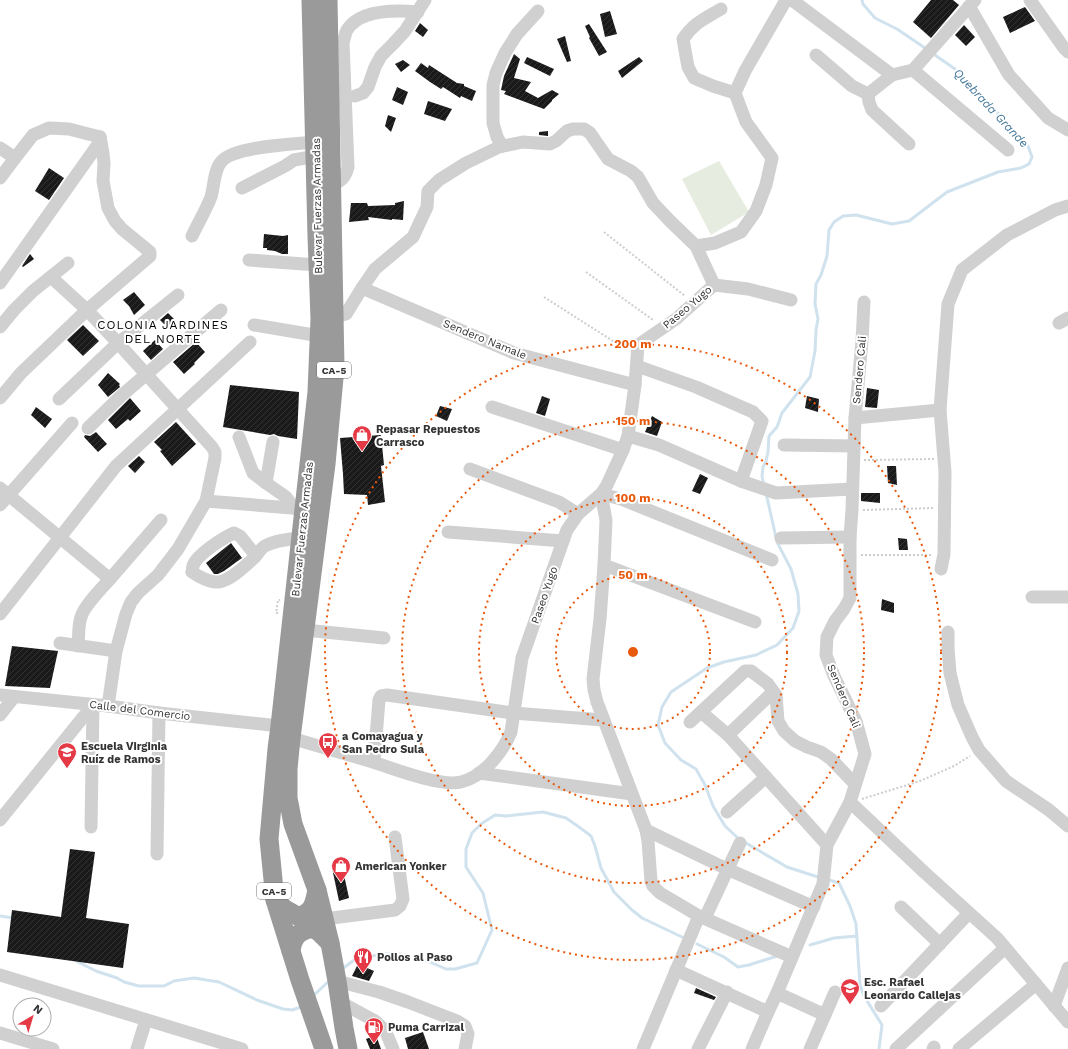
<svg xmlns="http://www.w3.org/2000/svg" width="1068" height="1049" font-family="'Work Sans',sans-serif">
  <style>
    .park { fill: #e6ecdf }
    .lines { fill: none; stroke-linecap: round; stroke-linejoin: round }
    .stream { stroke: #cfe2ee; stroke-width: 3 }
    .building { fill: url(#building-hatch) }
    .path { stroke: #cdcdcd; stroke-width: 2; stroke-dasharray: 2 2; stroke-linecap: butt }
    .minor { stroke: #d0d0d0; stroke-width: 13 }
    .highway { stroke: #9a9a9a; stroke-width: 19 }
    .ring { fill: none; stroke: #e8590c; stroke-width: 2; stroke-dasharray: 2 4 }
    .labels { text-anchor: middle; stroke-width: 4; stroke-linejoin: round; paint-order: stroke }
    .shield { fill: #fff; stroke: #707070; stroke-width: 1 }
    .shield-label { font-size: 10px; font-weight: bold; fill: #333 }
    .street-label { font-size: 11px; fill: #333; stroke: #fff }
    .poi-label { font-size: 11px; font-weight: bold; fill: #333; stroke: #fff; text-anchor: start }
    .water-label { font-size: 12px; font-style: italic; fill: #3f7597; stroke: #fff }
    .neighbourhood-label { font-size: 12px; letter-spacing: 1px; fill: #000; stroke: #fff }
    .centre { fill: #e8590c; stroke: #fff; stroke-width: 2 }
    .ring-label { font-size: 12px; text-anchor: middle; font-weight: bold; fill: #e8590c; stroke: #fff; stroke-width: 4; stroke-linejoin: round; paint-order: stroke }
  </style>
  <defs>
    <pattern id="building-hatch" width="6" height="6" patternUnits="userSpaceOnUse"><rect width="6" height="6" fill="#1a1a1a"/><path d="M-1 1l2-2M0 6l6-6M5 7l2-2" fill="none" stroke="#333"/></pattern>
  </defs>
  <rect width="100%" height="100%" fill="#fff"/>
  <path class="park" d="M719 161 749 212 711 235 682 179Z"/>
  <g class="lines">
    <g class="stream">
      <path d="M862 0 863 4 875 18 897 29 928 50"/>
      <path d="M764 486 762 476 763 467 766 461 768 452 769 436 777 427 782 413 810 377 815 351 816 330 818 319 815 304 816 284 821 275 827 256 829 230 834 222 843 216 856 215 892 224 909 221 947 192 998 172 1021 168 1029 164 1032 157 1028 146 987 101 955 69 932 53"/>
      <path d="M766 493 777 542 791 569 798 594 799 611 793 628 777 645 756 655 724 662 707 668 671 692 662 707 658 725 665 743 681 760 696 769 705 785 713 806 725 826 739 839 787 867 821 878"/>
      <path d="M826 879 839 883 850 906 856 924 860 985 864 996 882 1025 879 1049"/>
      <path d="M0 916 13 918"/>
      <path d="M697 944 724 957 738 967 749 965 777 956"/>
      <path d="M810 945 834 938 857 936"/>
      <path d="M75 959 78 962 96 971 117 978 124 982 139 986H164L174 981 194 978 219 982 257 1000 283 1009 292 1010 301 1007 303 1005"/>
      <path d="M342 969 357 958 386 954H400L413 957 430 962 446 969H455L477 963 492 930 483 893 466 867V849L472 833 481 824 495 815 506 816 543 812 566 818 579 827 591 836 595 846 601 868 614 892 632 910 642 918 682 937"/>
      <path d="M313 996 329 981"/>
    </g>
  </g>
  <g class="building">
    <path d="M931 0H953L959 5 931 38 913 22Z"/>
    <path d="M1025 7 1035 21 1010 33 1003 17Z"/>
    <path d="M610 11 617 34 605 37 600 14Z"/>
    <path d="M420 23 428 30 423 37 415 31Z"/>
    <path d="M589 24 607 52 599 56 589 38 590 37 585 26Z"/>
    <path d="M964 25 975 37 966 46 955 35Z"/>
    <path d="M565 36 571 61 567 62 557 39Z"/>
    <path d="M514 54 520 59 514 78 531 82 525 91 538 98 552 90 559 94 552 100V101L544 109 504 94 506 91 501 90 504 76Z"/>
    <path d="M527 57 554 69 550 76 524 63Z"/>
    <path d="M639 57 643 61 622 78 618 71Z"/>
    <path d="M403 60 410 65 401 72 395 64Z"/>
    <path d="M421 63 428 68 429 65 457 83 464 84V86L476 91 472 101 461 96 460 98 443 87 441 89 430 82 415 71Z"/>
    <path d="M397 87 408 92 403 105 392 100Z"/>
    <path d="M428 101 452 109 445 121 424 114Z"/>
    <path d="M388 115 396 118 391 132 385 126Z"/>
    <path d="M548 131V136L539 135V132Z"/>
    <path d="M49 168 64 178 49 200 35 191Z"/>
    <path d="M404 201 403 220 392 219V220L368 217 369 220 349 222 351 203H367L368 206 395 205V203Z"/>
    <path d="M264 234 283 236 288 235V254H282L275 251 267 250V248H263Z"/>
    <path d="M30 254 34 259 23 267 22 266Z"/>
    <path d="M134 292 145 305 134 315 129 306 123 300Z"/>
    <path d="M168 313 176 321 168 328 160 320Z"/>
    <path d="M83 325 99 341 83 356 67 340Z"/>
    <path d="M155 340 163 349 151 360 143 351Z"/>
    <path d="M196 342 205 352 194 363 195 364 184 374 173 362Z"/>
    <path d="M108 373 120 384 119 385 120 387 108 397 98 385Z"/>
    <path d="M230 385 299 392 297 439 278 436 274 434 270 435 223 427Z"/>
    <path d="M867 388 879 390 877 408 865 407Z"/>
    <path d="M542 396 550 399 545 416 536 413Z"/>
    <path d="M807 396 819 399 818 412 805 408Z"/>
    <path d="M130 398 141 411 130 421 128 419 116 429 108 420Z"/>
    <path d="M440 406 452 409 447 421 436 416Z"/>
    <path d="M36 407 52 419 45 428 31 415Z"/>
    <path d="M652 416 662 422 657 436 645 432Z"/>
    <path d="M176 422 196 444 172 466 160 451 162 450 154 442Z"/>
    <path d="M96 432 107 444 98 452 84 437 85 435 90 436Z"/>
    <path d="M381 435 384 465 381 466 385 502 368 505 367 495 344 494 343 474 340 438Z"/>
    <path d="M139 456 145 462 135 473 128 466Z"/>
    <path d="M887 466H896L897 485 888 483Z"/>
    <path d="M700 474 708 478 700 494 692 491Z"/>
    <path d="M861 493H880V503L861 501Z"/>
    <path d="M898 538 907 539 908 550H899Z"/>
    <path d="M231 543 242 558 224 571 218 574H214L206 563Z"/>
    <path d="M882 599 894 603V613L881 610Z"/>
    <path d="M12 646 58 651 50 688 5 686Z"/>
    <path d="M70 849 95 852 86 918 129 924 123 968 7 952 12 910 61 917Z"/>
    <path d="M342 866 349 898 339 901 332 868Z"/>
    <path d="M358 964 374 971 369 981 352 976Z"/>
    <path d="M696 988 716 997 714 1000 694 993Z"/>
    <path d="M423 1032 429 1049H408L405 1038Z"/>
    <path d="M376 1035 381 1049H370L366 1039Z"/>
  </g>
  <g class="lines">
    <g class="path">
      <path d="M604 232 685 296"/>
      <path d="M586 272 653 320"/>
      <path d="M544 297 627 350"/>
      <path d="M864 460 934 459"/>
      <path d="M863 510 933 508"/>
      <path d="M861 555H933"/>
      <path d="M278 613H276L278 600H280"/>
      <path d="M862 799 920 781 954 766 970 756"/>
    </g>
    <g class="minor">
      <path d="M792 0 892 75 913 70 975 0"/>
      <path d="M1030 0 1064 48 1068 52"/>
      <path d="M969 6 1009 75 1048 118 1068 130"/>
      <path d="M721 9C704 19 694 23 683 39L688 67 694 78 713 86 735 93"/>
      <path d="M816 55 852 86 868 94 892 75"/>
      <path d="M913 70 1008 150"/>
      <path d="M868 94 869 102 872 110 909 144"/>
      <path d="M355 96 363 93 368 87 375 67 381 56 393 44 405 31 425 0"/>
      <path d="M502 146 497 137 493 123V85L496 73 505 53 517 34 538 11"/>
      <path d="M0 148 15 158 33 135 49 128 69 129 100 137"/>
      <path d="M0 178 15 158"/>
      <path d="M331 186C341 180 345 179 348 167L343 42C345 38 345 33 347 30 360 9 396 10 418 12"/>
      <path d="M242 188 285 166 294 160 316 156"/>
      <path d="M192 236C198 223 206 210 211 197 214 187 214 170 221 162 233 146 295 144 315 142"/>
      <path d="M696 246 715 243 741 232 756 211 766 185 772 158 746 122 735 93 745 71 786 0"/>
      <path d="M249 260 318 265"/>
      <path d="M51 277 87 310 118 343 212 447 215 452V458L206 501 178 549 158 575 138 593 131 602 126 614 116 651 108 706"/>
      <path d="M0 283 99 143 100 137"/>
      <path d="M714 285 748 289 791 300"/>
      <path d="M362 288 514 353 635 385"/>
      <path d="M1059 323 1068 318"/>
      <path d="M254 325 320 336"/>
      <path d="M0 327 14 310 33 291 68 263"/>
      <path d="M637 366 696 387 753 412 762 421 741 481"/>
      <path d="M0 398 21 373 87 310 150 256V252L122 229 115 221 108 208 103 181 104 164 103 153 100 137"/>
      <path d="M59 399 118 343 178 295"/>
      <path d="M492 407 623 450"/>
      <path d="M855 418 940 410"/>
      <path d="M88 428 121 396 221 310"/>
      <path d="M628 436 659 445 741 481 776 493 852 489"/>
      <path d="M239 437 253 473 266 483 286 497 294 508"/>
      <path d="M784 445 854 446"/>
      <path d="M470 469 559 502 578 514"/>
      <path d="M266 483 273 442"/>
      <path d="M0 488 110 579 161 520"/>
      <path d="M206 501 304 509"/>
      <path d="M0 505 72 423"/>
      <path d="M448 532 563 541"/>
      <path d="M781 538 850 537"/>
      <path d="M256 556 240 536 234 533C223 538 196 555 193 566 192 568 193 570 192 572 199 577 211 583 219 582 231 580 245 566 254 558 257 555 261 548 265 546 275 540 290 539 301 538"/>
      <path d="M772 560 621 499 601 494 606 520 604 565 600 619 593 679 594 690 597 702 646 830 648 841 651 881 653 886 660 893 699 916 792 957"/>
      <path d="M604 565 755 622"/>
      <path d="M941 569 944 554 945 472 940 410 948 304 962 270 1007 235 1055 210 1068 206"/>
      <path d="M1032 597H1068"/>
      <path d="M0 614 116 466 250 342"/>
      <path d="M305 630 384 638"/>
      <path d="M948 632V648L950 673 958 705 972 737 979 750 1006 781 1049 810 1068 826"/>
      <path d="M60 643 116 651"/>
      <path d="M78 646C79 636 78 626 81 617 84 606 102 588 110 579"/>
      <path d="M0 695 108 706 159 713 280 726"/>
      <path d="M701 712 728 735 827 845"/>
      <path d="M0 715 14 697"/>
      <path d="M690 722 745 671H751L768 684 776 695 778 721 784 731 795 741 807 747 821 752 831 759 855 784"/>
      <path d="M728 735 773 692"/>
      <path d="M291 738C319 746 346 754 373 762 394 769 441 787 461 782 483 777 503 752 511 732L522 658 563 541 567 530 578 514 601 494 607 485 623 450 628 436 635 385 638 345 676 319 714 285 696 246 670 221 653 203 638 177 631 171 608 159 590 133 584 129H573L567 131 556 141 550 144 523 142 499 147 466 163 439 180 428 191 427 207 413 237 375 269 362 288 346 314 334 317"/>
      <path d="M374 762 379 700 381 696 387 695 513 713 603 720"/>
      <path d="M479 773 632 794"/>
      <path d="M850 802 924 872 997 938 1068 1022"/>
      <path d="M727 812 766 777"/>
      <path d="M0 820 93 705"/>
      <path d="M91 827 93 705"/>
      <path d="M646 830 727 869 814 907"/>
      <path d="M157 854 159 713"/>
      <path d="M901 907 940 944"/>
      <path d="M705 918 740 843"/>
      <path d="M324 919 395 910 400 906 403 899 395 837"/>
      <path d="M676 970 768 1012"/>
      <path d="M0 975 242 1049"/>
      <path d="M337 981 379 992 408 1002 457 1021 465 1026 468 1034 465 1049"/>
      <path d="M777 993 825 1015"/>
      <path d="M340 1002 375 1021 385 1030 393 1049"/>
      <path d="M881 1006 969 913"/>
      <path d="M1054 1006 1068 968"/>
      <path d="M0 1033 53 1049"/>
      <path d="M137 1049 146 1020"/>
      <path d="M643 1049 699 916"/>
      <path d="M698 1049 727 992"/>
      <path d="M752 1049 768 1012 777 993 823 884 827 845 850 802 865 754 856 721 834 676 826 655 827 637 835 621 844 609 850 598V537L852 510 855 418 862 341 864 302"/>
      <path d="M810 1049 835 992"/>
      <path d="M896 1049 1005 948"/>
      <path d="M933 1049 934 1047"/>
      <path d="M959 1049 1036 984"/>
    </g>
    <g class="highway">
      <path d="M311 0 317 236 320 319 317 392 304 509 280 726 277 749 269 839 275 900 300 980 324 1049"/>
      <path d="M328 0 335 367 326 464 291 738 288 769V798L293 824 317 890 330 943 337 981 344 1028 348 1049"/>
      <path d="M275 900 285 909 299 917C313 911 314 905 317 890"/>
      <path d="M291 951C293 936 299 931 313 928L319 932 330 943"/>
    </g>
  </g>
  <g class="ring">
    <circle cx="633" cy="652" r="77"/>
    <circle cx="633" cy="652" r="154"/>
    <circle cx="633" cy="652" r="231"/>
    <circle cx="633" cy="652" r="308"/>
  </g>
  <defs>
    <symbol id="shop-pin" viewBox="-11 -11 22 30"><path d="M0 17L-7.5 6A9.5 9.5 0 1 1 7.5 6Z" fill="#e63946" stroke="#fff"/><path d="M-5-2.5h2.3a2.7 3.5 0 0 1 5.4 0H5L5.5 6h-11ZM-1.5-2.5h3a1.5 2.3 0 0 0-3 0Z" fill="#fff"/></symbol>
    <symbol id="bus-pin" viewBox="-11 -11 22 30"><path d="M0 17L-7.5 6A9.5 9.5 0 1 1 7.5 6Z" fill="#e63946" stroke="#fff"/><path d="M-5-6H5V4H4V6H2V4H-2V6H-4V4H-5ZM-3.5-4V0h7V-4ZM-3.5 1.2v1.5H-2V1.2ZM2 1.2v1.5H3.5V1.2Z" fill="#fff"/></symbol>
    <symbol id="school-pin" viewBox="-11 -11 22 30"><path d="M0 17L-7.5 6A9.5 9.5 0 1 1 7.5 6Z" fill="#e63946" stroke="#fff"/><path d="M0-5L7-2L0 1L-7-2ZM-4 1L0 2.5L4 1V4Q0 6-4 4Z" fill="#fff"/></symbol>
    <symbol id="restaurant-pin" viewBox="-11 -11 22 30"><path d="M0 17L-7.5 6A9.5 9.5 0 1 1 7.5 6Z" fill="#e63946" stroke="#fff"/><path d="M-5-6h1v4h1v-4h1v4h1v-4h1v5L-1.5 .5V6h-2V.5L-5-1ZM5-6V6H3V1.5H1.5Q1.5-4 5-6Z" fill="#fff"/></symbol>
    <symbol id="fuel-pin" viewBox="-11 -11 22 30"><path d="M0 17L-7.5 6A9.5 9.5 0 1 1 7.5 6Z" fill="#e63946" stroke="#fff"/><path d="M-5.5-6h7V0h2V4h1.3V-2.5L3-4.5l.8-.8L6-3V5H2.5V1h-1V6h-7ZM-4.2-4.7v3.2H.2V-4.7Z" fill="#fff"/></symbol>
  </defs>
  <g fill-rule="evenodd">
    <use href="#shop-pin" x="351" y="424" width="22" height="30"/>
    <use href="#bus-pin" x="317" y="731" width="22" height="30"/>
    <use href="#school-pin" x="56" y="741" width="22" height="30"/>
    <use href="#shop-pin" x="330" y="855" width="22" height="30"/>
    <use href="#restaurant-pin" x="352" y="946" width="22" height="30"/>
    <use href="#school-pin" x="839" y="977" width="22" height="30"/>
    <use href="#fuel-pin" x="363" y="1016" width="22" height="30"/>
  </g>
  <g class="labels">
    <g class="shield">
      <rect x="317" y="362" width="34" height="16" rx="3"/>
      <rect x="257" y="883" width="34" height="16" rx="3"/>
    </g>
    <g class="shield-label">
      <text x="334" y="374">CA-5</text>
      <text x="274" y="895">CA-5</text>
    </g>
    <g class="street-label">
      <text transform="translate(317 206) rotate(-91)" y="4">Bulevar Fuerzas Armadas</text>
      <text transform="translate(687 307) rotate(-40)" y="4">Paseo Yugo</text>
      <text transform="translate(485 339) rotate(22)" y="4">Sendero Namale</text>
      <text transform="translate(859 370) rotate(-85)" y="4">Sendero Cali</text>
      <text transform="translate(302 529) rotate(-84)" y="4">Bulevar Fuerzas Armadas</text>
      <text transform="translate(544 595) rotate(-71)" y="4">Paseo Yugo</text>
      <text transform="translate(844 696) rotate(67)" y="4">Sendero Cali</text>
      <text transform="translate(140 710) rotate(7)" y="4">Calle del Comercio</text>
    </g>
    <g class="poi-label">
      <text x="376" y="433">Repasar Repuestos<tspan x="376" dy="13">Carrasco</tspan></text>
      <text x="342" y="740">a Comayagua y<tspan x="342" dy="13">San Pedro Sula</tspan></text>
      <text x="81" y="750">Escuela Virginia<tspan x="81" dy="13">Ruíz de Ramos</tspan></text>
      <text x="355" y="870">American Yonker</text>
      <text x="377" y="961">Pollos al Paso</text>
      <text x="864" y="986">Esc. Rafael<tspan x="864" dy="13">Leonardo Callejas</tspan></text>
      <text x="388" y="1031">Puma Carrizal</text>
    </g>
    <g class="water-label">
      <text transform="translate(991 108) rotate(47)" y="4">Quebrada Grande</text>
    </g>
    <g class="neighbourhood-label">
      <text x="163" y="329">COLONIA JARDINES<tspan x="163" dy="14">DEL NORTE</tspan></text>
    </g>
  </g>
  <circle cx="633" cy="652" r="6" class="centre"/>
  <g class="ring-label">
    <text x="633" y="348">200 m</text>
    <text x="633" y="425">150 m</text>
    <text x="633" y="502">100 m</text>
    <text x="633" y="579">50 m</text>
  </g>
  <g transform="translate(32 1017) rotate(38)"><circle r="19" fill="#ffffff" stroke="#adadad"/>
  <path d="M0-3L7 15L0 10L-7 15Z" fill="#e63946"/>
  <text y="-6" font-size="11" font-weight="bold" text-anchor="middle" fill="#333333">N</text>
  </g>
</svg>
